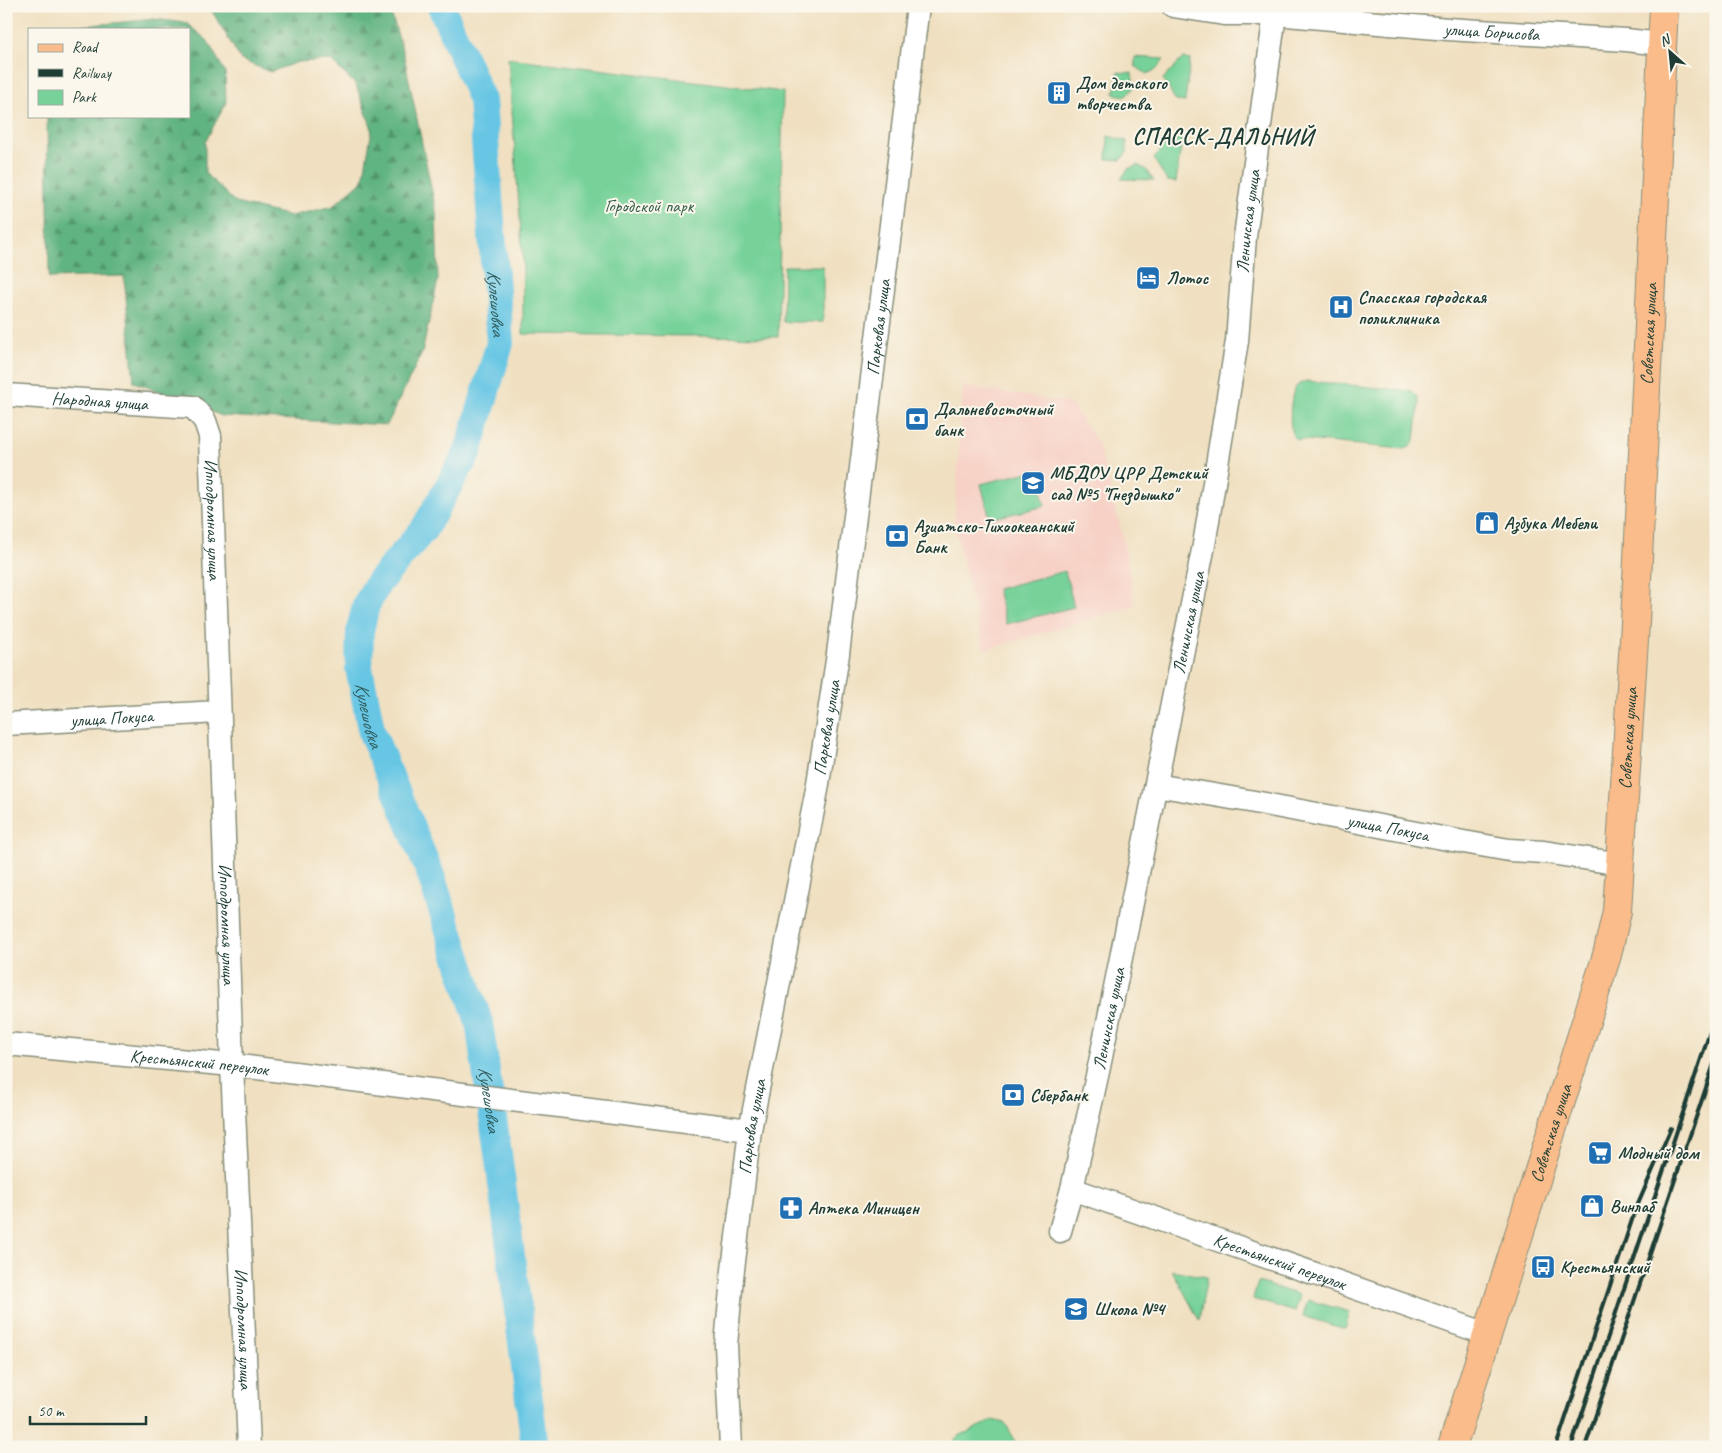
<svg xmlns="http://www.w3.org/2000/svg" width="1722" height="1453" font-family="Caveat,sans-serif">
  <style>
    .built { fill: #f7d1c6 }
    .green { fill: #77d299; stroke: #4b8866 }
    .forest { fill: url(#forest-firs); stroke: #40785a }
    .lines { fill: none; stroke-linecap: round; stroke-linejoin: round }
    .river { stroke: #66c6e4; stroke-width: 28 }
    .minor-casing { stroke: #888e7a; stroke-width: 25 }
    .major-casing { stroke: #888e7a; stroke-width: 30 }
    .minor { stroke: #fff; stroke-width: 22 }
    .major { stroke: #f9bc8a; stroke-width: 28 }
    .rail { stroke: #1f3d34; stroke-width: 4 }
    .labels { text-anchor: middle; stroke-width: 4; stroke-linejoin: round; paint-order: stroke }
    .street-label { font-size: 18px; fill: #1f3d34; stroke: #fbf7ec }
    .poi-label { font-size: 18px; font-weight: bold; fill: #1f3d34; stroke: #fbf7ec; text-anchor: start }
    .park-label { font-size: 18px; fill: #35624d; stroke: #fbf7ec }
    .water-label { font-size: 19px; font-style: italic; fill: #315f60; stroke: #fbf7ec }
    .district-label { font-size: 22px; font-weight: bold; letter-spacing: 1px; fill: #1f3d34; stroke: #fbf7ec }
  </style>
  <defs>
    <pattern id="forest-firs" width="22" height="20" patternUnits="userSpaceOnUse" patternTransform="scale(1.25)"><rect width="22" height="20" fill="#61b481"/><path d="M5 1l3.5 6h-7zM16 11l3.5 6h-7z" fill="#4f946a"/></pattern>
  </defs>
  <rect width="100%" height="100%" fill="#fbf7ec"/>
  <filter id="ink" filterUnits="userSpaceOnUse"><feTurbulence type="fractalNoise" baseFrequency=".02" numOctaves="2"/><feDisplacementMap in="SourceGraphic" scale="10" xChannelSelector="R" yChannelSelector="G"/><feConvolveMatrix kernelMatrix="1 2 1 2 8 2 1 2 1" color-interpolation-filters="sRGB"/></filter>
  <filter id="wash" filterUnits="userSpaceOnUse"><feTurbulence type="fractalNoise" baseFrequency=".0096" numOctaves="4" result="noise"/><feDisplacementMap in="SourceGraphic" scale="20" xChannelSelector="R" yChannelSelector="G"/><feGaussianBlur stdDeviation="1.12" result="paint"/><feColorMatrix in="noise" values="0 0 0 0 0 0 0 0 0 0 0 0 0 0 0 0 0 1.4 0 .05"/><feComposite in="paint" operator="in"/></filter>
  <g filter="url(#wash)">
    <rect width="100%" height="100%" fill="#f0e0c1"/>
    <path class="built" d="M963 386 1070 403 1098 443 1124 541 1135 606 984 650 954 524Z"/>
    <g class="green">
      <path d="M1135 57 1164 59 1157 69 1147 74 1135 66Z"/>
      <path d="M508 58 783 92 778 337 523 334V260Z"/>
      <path d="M1183 58 1190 60 1185 102 1176 101 1163 79Z"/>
      <path d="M1118 72 1132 73 1134 87 1126 96 1114 94Z"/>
      <path d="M1108 136 1127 141V152L1121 160 1107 159Z"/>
      <path d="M1170 138 1182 139 1176 182 1167 181 1154 159Z"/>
      <path d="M1137 165 1145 169 1154 180 1121 179 1128 169Z"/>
      <path d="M784 266H823V322H783Z"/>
      <path d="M1307 381 1412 391 1417 396 1419 403 1415 441 1410 447 1403 449 1295 439C1288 431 1290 401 1294 390 1296 385 1302 382 1307 381Z"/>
      <path d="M1036 470 1045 506 990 519 981 484Z"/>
      <path d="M1065 571 1074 607 1006 624 997 589Z"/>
      <path d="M1172 1270 1207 1277 1199 1320Z"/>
      <path d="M1258 1282 1300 1295 1295 1312 1253 1299Z"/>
      <path d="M1308 1300 1350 1312 1345 1329 1303 1316Z"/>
      <path d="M994 1420 1005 1423 1019 1447H948L959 1436Z"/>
    </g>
    <path class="forest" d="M209 6H389L404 56 436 211 438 280 422 353 387 425 222 416 134 382 124 276 49 278 47 116H189V29H50L154 19 186 23 207 40 225 72 226 103 205 142V173L236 203 291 216 333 206 363 180 372 129 356 85 330 60 298 62 270 72 241 60Z"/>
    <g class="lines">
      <path class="river" id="s1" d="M441 6 482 100 500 343 468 452 424 529 378 583 366 605 360 631 359 668 372 733 430 873 479 1022 499 1160 535 1447"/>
    </g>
  </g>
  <g filter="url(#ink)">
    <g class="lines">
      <defs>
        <g id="minor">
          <path id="s2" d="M1173 6 1224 14H1275L1448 29 1626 40 1661 44"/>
          <path id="s3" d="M6 395 193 407 205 421 210 436 232 1065 249 1447"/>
          <path id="s4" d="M6 724 218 712"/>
          <path id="s5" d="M1156 785 1249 801 1458 841 1509 850 1544 852 1621 864"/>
          <path id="s6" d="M6 1044 232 1065 750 1130"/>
          <path id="s7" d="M1072 1189 1487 1334"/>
          <path id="s8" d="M1060 1231 1072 1189 1099 1067 1204 545 1237 341 1245 237 1276 6"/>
          <path id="s9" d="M731 1447 726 1345 732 1278 750 1130 817 790 838 654 918 6"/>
        </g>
        <g id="major">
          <path id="s10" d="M1452 1447 1607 955 1617 911 1635 623 1664 6"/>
        </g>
      </defs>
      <use href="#minor" class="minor-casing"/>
      <use href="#major" class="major-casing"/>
      <use href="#minor" class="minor"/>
      <use href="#major" class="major"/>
      <g class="rail">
        <path d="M1556 1447 1635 1211 1671 1128"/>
        <path d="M1571 1447 1716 1014"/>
        <path d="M1585 1447 1716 1058"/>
      </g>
    </g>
  </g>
  <defs>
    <symbol id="building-square" viewBox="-11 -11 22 22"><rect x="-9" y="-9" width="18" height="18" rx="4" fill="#1f6fb2" stroke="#fbf7ec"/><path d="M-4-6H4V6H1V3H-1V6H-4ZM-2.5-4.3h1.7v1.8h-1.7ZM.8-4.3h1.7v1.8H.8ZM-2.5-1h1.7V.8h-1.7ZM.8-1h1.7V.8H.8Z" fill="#fff"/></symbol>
    <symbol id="hotel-square" viewBox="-11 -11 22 22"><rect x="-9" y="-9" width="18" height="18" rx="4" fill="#1f6fb2" stroke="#fbf7ec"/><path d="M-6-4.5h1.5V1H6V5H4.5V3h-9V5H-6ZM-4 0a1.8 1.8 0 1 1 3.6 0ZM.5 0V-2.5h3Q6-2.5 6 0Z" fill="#fff"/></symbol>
    <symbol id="hospital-square" viewBox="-11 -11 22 22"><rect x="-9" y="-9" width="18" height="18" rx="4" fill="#1f6fb2" stroke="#fbf7ec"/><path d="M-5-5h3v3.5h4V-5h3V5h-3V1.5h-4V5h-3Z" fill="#fff"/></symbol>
    <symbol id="bank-square" viewBox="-11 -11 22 22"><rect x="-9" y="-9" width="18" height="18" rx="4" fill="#1f6fb2" stroke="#fbf7ec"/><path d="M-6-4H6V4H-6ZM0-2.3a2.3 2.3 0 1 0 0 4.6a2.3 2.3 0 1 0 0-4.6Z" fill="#fff"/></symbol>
    <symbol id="school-square" viewBox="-11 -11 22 22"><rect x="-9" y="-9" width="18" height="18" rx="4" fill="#1f6fb2" stroke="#fbf7ec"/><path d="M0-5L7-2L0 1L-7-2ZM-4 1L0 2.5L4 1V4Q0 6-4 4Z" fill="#fff"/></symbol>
    <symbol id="shop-square" viewBox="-11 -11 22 22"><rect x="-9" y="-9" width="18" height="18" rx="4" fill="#1f6fb2" stroke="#fbf7ec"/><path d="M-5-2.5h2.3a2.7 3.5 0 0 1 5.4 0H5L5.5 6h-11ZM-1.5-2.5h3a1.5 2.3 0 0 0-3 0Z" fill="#fff"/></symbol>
    <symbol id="supermarket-square" viewBox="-11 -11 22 22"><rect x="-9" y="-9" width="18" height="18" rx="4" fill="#1f6fb2" stroke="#fbf7ec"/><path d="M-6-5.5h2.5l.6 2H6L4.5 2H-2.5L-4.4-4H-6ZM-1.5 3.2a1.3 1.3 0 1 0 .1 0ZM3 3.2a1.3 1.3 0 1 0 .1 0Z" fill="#fff"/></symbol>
    <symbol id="pharmacy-square" viewBox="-11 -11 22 22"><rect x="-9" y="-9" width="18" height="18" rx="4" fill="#1f6fb2" stroke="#fbf7ec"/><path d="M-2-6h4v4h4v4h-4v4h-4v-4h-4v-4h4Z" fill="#fff"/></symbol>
    <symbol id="bus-square" viewBox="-11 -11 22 22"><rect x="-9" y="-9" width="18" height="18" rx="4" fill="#1f6fb2" stroke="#fbf7ec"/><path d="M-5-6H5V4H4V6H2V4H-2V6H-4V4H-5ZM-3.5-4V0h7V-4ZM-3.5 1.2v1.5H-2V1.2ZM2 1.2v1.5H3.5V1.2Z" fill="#fff"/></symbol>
  </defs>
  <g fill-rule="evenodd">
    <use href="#building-square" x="1045" y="79" width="28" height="28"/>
    <use href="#hotel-square" x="1134" y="264" width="28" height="28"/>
    <use href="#hospital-square" x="1327" y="293" width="28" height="28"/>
    <use href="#bank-square" x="903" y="405" width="28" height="28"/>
    <use href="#school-square" x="1019" y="469" width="28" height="28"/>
    <use href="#shop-square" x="1473" y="509" width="28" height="28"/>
    <use href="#bank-square" x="883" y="522" width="28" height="28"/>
    <use href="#bank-square" x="999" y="1081" width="28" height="28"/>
    <use href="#supermarket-square" x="1586" y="1139" width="28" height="28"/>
    <use href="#shop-square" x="1578" y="1192" width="28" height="28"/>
    <use href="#pharmacy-square" x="777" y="1194" width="28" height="28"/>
    <use href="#bus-square" x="1529" y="1253" width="28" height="28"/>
    <use href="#school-square" x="1062" y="1295" width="28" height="28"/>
  </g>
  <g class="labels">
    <g class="street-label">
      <text dy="6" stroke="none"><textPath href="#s2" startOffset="320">улица Борисова</textPath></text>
      <text dy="6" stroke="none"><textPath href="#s8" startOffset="1028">Ленинская улица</textPath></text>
      <text dy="6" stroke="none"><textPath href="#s9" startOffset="1132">Парковая улица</textPath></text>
      <text dy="6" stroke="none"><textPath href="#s10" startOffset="1139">Советская улица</textPath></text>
      <text dy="6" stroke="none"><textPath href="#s3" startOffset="94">Народная улица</textPath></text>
      <text dy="6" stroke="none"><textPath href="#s3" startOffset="305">Ипподромная улица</textPath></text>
      <text dy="6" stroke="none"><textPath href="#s8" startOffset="622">Ленинская улица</textPath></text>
      <text dy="6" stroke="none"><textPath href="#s4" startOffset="106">улица Покуса</textPath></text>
      <text dy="6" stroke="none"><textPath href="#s9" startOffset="728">Парковая улица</textPath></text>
      <text dy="6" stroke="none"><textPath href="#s10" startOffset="734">Советская улица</textPath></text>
      <text dy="6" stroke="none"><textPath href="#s5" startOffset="236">улица Покуса</textPath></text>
      <text dy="6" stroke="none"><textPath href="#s3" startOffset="710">Ипподромная улица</textPath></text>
      <text dy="6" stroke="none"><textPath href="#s8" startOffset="218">Ленинская улица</textPath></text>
      <text dy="6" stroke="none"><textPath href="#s6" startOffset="194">Крестьянский переулок</textPath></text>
      <text dy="6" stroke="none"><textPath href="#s9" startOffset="322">Парковая улица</textPath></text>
      <text dy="6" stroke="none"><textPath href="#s10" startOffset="329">Советская улица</textPath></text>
      <text dy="6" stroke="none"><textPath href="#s7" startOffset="220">Крестьянский переулок</textPath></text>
      <text dy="6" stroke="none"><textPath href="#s3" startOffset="1115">Ипподромная улица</textPath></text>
    </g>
    <g class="poi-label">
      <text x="1076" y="89">Дом детского<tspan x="1076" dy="21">творчества</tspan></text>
      <text x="1166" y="284">Лотос</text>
      <text x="1358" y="303">Спасская городская<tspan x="1358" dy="21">поликлиника</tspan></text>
      <text x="934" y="415">Дальневосточный<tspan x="934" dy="21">банк</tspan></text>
      <text x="1050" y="479">МБДОУ ЦРР Детский<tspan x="1050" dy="21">сад №5 "Гнездышко"</tspan></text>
      <text x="1504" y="529">Азбука Мебели</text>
      <text x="914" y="532">Азиатско-Тихоокеанский<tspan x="914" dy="21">Банк</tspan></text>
      <text x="1030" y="1101">Сбербанк</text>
      <text x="1618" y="1159">Модный дом</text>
      <text x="1610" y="1212">Винлаб</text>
      <text x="808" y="1214">Аптека Миницен</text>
      <text x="1560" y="1273">Крестьянский</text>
      <text x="1094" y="1315">Школа №4</text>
    </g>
    <g class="park-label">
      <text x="649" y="212">Городской парк</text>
    </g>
    <g class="water-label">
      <text dy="7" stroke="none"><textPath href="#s1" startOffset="306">Кулешовка</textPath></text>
      <text dy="7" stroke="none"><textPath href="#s1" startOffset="756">Кулешовка</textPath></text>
      <text dy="7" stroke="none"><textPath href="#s1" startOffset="1161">Кулешовка</textPath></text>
    </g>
    <g class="district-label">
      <text x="1223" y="144">СПАССК-ДАЛЬНИЙ</text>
    </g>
  </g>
  <rect width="1722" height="1453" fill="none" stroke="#fbf7ec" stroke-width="25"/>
  <rect x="28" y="28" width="162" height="90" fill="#fbf7ec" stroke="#a3ada2"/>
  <rect x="38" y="44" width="25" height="8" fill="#f9bc8a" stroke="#a3ada2"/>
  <text x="72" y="52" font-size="15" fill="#1f3d34">Road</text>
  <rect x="38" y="69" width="25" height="8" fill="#1f3d34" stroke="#a3ada2"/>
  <text x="72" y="78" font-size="15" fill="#1f3d34">Railway</text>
  <rect x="38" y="90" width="25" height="15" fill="#77d299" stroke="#a3ada2"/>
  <text x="72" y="102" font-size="15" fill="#1f3d34">Park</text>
  <g transform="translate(1670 52) rotate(333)" stroke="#fbf7ec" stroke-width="4" paint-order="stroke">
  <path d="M0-4L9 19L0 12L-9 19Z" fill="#1f3d34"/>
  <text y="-8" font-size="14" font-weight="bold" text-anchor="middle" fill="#1f3d34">N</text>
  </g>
  <path d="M30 1416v8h116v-8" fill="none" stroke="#1f3d34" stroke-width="2.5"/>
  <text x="38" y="1416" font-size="15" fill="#1f3d34" stroke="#fbf7ec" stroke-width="4" paint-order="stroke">50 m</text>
</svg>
